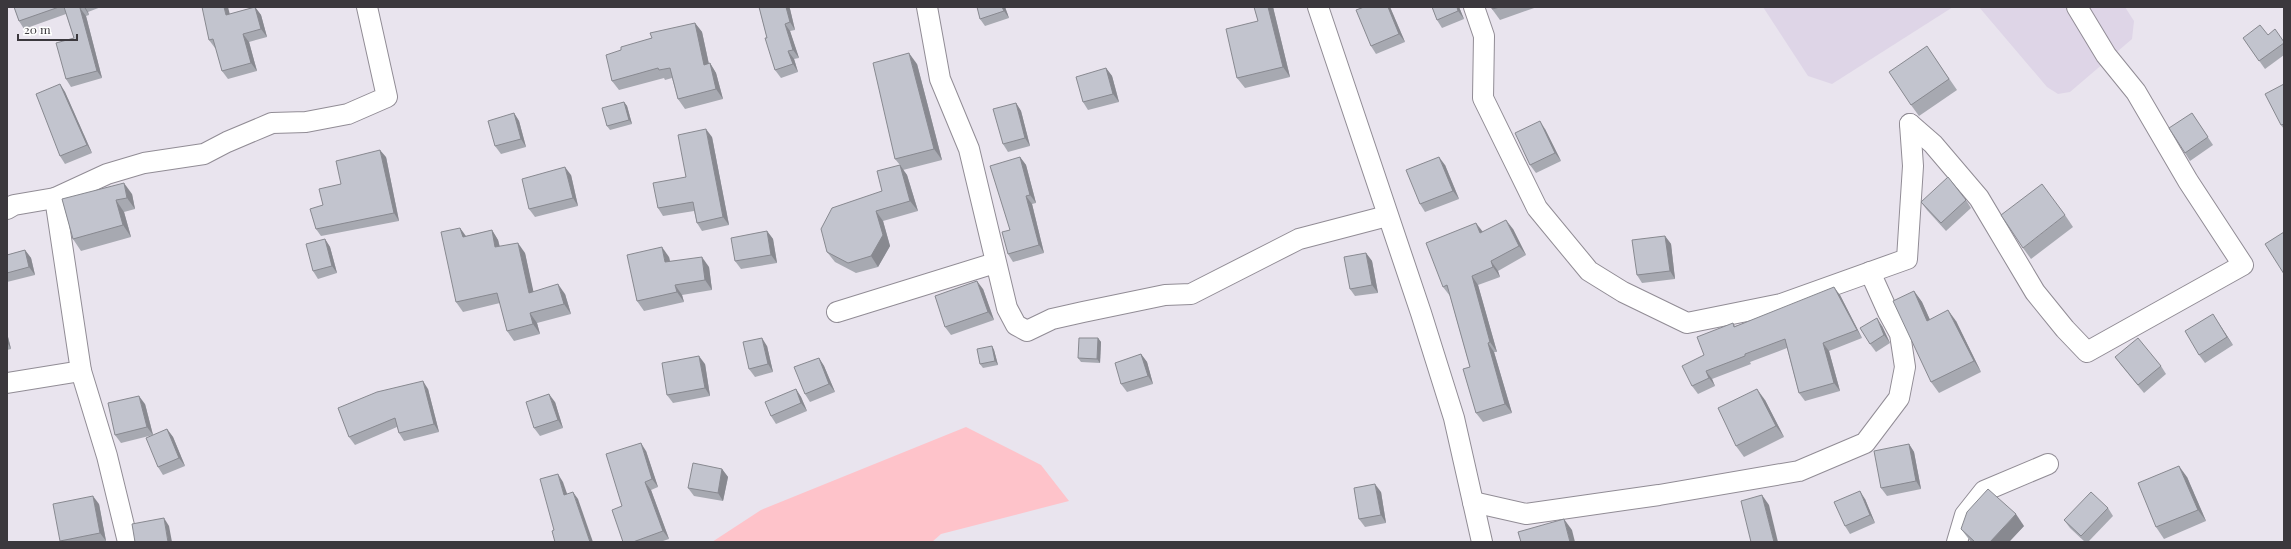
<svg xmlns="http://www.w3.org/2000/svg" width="2291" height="549" font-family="'Playfair Display',serif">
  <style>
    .built { fill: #ded5e7 }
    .green { fill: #fec3ca }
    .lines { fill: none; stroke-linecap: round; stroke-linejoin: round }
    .minor-casing { stroke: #918c95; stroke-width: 22 }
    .minor { stroke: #fff; stroke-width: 20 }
    .wall { fill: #a7a9b1 }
    .shaded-wall { fill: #888990 }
    .building { fill: #c2c4ce; stroke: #888990 }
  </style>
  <rect width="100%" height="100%" fill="#e9e4ee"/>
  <g class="built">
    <path d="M1763 7H1953L1832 84 1808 76Z"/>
    <path d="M1979 7H2125L2134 21 2132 39 2070 92 2058 94 2047 87Z"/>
  </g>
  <path class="green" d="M966 427 1041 465 1069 501 941 534 932 542H712L761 510Z"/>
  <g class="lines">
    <defs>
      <g id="minor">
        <path d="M927 7 940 79 969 149 1007 308 1016 325 1027 331 1052 319 1083 312 1165 295 1191 294 1299 239 1387 216"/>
        <path d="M1318 7 1421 313 1454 418 1482 542"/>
        <path d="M1474 7 1484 36 1483 98 1537 208 1589 271 1623 292 1687 323 1781 304 1907 259 1913 166 1910 124"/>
        <path d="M1910 124 1933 144 1979 198 2035 292 2065 329 2087 352 2243 265 2188 181 2136 92 2106 55 2077 7"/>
        <path d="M7 209 14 205 55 198 107 174 144 163 204 154 227 142 272 123 306 122 348 114 387 97 367 7"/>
        <path d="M837 312 995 263"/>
        <path d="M81 371 107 456 128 542"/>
        <path d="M7 383 81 371 55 198"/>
        <path d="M1473 502 1526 514 1659 495 1799 471 1865 443 1899 398 1905 367 1900 334 1888 312 1870 272"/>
        <path d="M1957 542 1965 515 1984 491 2048 464"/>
      </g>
    </defs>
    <use href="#minor" class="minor-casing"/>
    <use href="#minor" class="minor"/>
  </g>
  <g class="wall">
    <path d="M14 7H101L88 12 89 15 86 16 102 78 71 87 66 79 74 38 66 14 24 29 19 21Z"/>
    <path d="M255 7 261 15 267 37 249 42 257 71 228 79 222 71 216 48H215L209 40 230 14Z"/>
    <path d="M759 7H789L790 9 795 30 790 31 799 58 794 59 798 72 781 78 775 70Z"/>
    <path d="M1005 7 1009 18 985 26 980 19Z"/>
    <path d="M1254 7H1273L1290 77 1245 88 1237 78 1258 21Z"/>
    <path d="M1390 7 1405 42 1376 54 1371 46Z"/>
    <path d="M1432 7H1459L1464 19 1442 28 1437 20Z"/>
    <path d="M1492 7H1537L1500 20 1492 9Z"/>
    <path d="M695 23 702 32 709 64 710 63 716 73 723 99 685 109 678 99 672 78 665 80 664 78 619 90 612 81 621 50 652 38Z"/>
    <path d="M2268 35 2284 42V55L2265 69 2243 38Z"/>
    <path d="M1935 58 1957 90 1919 116 1911 105Z"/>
    <path d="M917 64 942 160 903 170 907 175 918 211 883 221 890 246 878 267 856 273 835 262 827 252 882 191 900 165 895 159Z"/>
    <path d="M1106 68 1112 76 1119 102 1088 110 1083 102Z"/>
    <path d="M60 84 65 92 92 153 65 164 60 156Z"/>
    <path d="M2284 84V129L2281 125Z"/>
    <path d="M624 102 627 106 632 124 610 130 607 126Z"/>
    <path d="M1016 103 1021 111 1030 146 1008 152 1003 144Z"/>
    <path d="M514 113 519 121 526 147 501 154 495 146Z"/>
    <path d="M2192 113 2213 145 2190 161 2185 153Z"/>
    <path d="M1545 129 1561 161 1536 173 1530 165Z"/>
    <path d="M712 137 729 225 702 231 697 223 694 211 663 216 658 208 686 177Z"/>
    <path d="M386 157 399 221 321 236 316 229 323 205 341 184Z"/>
    <path d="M1020 157 1026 165 1036 203 1032 204 1044 253 1013 262 1008 254 1010 230Z"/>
    <path d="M1445 165 1459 199 1425 212 1420 204Z"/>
    <path d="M571 175 578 206 535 217 529 209Z"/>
    <path d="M132 194 135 209 124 212 131 237 81 251 73 239 62 199Z"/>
    <path d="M1966 200 1971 208 1946 231 1927 210 1921 202Z"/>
    <path d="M2065 215 2073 227 2031 259 2023 248Z"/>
    <path d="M460 228 466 236 492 230 498 240 500 247 525 253 533 292 565 294 571 314 537 323 540 334 514 341 507 331 500 303 463 312 456 302Z"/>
    <path d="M1513 229 1526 255 1498 271 1500 277 1478 285 1497 352H1494L1512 413 1483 422 1476 413 1470 367 1450 296 1443 287 1483 232Z"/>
    <path d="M767 231 773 239 777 263 741 269 735 261Z"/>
    <path d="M1665 236 1671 244 1675 279 1642 283 1637 275Z"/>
    <path d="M325 239 330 247 337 273 318 279 313 271Z"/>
    <path d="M25 250 31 258 35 275 7 282V255Z"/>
    <path d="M1366 253 1372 261 1378 293 1355 296 1350 289Z"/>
    <path d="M669 257 670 261 709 267 712 290 682 295 684 302 644 311 637 301Z"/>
    <path d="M983 289 994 320 951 335 945 327Z"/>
    <path d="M1914 291 1922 302 1930 320 1956 321 1981 372 1939 393 1931 382Z"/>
    <path d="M1840 295 1862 338 1829 351 1840 391 1805 401 1799 393 1787 348 1750 362 1751 364 1712 379 1715 386 1698 394 1692 386 1704 355 1733 323 1735 326Z"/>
    <path d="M2218 322 2233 345 2205 363 2199 355Z"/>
    <path d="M1882 326 1890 343 1876 352 1870 344Z"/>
    <path d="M7 333 11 349 7 350Z"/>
    <path d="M1098 338 1101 342 1100 363 1081 362 1078 358Z"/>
    <path d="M767 346 773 372 755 377 749 369Z"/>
    <path d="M992 346 994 350 998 365 983 368 980 364Z"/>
    <path d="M1141 354 1147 362 1153 384 1127 392 1121 384Z"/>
    <path d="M2115 357 2161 366 2166 374 2144 393 2121 365Z"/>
    <path d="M819 358 824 366 835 392 810 402 805 394Z"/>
    <path d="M705 364 710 396 673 403 667 395Z"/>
    <path d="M428 389 439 432 404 441 399 433 397 427 355 445 349 437Z"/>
    <path d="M796 389 801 397 807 411 776 424 771 416Z"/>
    <path d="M1765 400 1784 437 1744 457 1736 446Z"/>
    <path d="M555 402 563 428 540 436 534 428Z"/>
    <path d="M145 404 153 435 121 443 115 435Z"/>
    <path d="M167 429 173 437 185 466 163 475 158 467Z"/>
    <path d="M1909 444 1914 452 1921 489 1887 496 1881 488Z"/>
    <path d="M646 451 658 487 651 490 669 539 660 542H623Z"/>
    <path d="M722 469 728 477 723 501 694 496 688 488Z"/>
    <path d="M2187 477 2206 521 2164 539 2156 527Z"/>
    <path d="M1381 492 1386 523 1365 527 1359 519Z"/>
    <path d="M1865 499 1875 523 1850 534 1845 526Z"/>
    <path d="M99 504 106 541 101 542H60V541Z"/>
    <path d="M2108 508 2113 516 2088 542H2085L2070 528 2064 520Z"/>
    <path d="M2024 526 2009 542H1971L1961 529Z"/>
  </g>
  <g class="shaded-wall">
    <path d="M84 7H85L88 12 89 15Z"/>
    <path d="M224 7H228L232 23 226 15Z"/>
    <path d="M255 7 261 15 267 37 261 29Z"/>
    <path d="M786 7H789L790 9 795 30 790 22Z"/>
    <path d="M1002 7H1005L1009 18 1004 11Z"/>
    <path d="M1268 7H1273L1290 77 1283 67Z"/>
    <path d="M1388 7H1390L1405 42 1399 34Z"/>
    <path d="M1457 7H1459L1464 19 1458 11Z"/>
    <path d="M80 8 86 16 102 78 97 71Z"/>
    <path d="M695 23 702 32 711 74 704 65Z"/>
    <path d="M785 24 790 31 799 58 793 50Z"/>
    <path d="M243 34 249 42 257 71 251 63Z"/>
    <path d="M788 51 794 59 798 72 793 64Z"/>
    <path d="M909 53 917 64 942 160 934 149Z"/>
    <path d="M710 63 716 73 723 99 716 89Z"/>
    <path d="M1106 68 1112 76 1119 102 1113 94Z"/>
    <path d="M60 84 65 92 92 153 87 145Z"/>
    <path d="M624 102 627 106 632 124 629 120Z"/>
    <path d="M1016 103 1021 111 1030 146 1025 138Z"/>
    <path d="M514 113 519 121 526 147 521 139Z"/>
    <path d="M1540 121 1545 129 1561 161 1555 153Z"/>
    <path d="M706 129 712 137 729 225 723 217Z"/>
    <path d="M380 150 386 157 399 221 394 213Z"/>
    <path d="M1020 157 1026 165 1036 203 1030 195Z"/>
    <path d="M1439 157 1445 165 1459 199 1453 191Z"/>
    <path d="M900 165 907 175 918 211 910 201Z"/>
    <path d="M565 167 571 175 578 206 573 198Z"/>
    <path d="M124 183 132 194 135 209 127 198Z"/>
    <path d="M1026 196 1032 204 1044 253 1039 245Z"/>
    <path d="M116 200 124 212 131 237 123 225Z"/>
    <path d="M876 211 883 221 890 246 878 267 871 256Z"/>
    <path d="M1506 220 1513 229 1526 255 1519 246Z"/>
    <path d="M1476 223 1483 232 1480 233Z"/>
    <path d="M460 228 467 238 463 237Z"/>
    <path d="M492 230 498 240 502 257 495 247Z"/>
    <path d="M767 231 773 239 777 263 771 255Z"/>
    <path d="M1665 236 1671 244 1675 279 1670 271Z"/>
    <path d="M325 239 330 247 337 273 332 266Z"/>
    <path d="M518 243 525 253 536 303 529 293Z"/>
    <path d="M662 247 669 257 672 272 665 262Z"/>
    <path d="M25 250 31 258 35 275 29 267Z"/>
    <path d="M1366 253 1372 261 1378 293 1372 285Z"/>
    <path d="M702 257 709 267 712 290 705 280Z"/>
    <path d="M1491 261 1498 271 1500 277 1493 267Z"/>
    <path d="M1472 276 1478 285 1497 352 1490 342Z"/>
    <path d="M977 281 983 289 994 320 988 312Z"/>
    <path d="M558 284 565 294 571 314 564 304Z"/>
    <path d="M675 285 682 295 684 302 677 292Z"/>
    <path d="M1834 287 1840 295 1862 338 1857 330Z"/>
    <path d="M1914 291 1922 302 1935 331 1927 321Z"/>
    <path d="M1948 310 1956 321 1981 372 1974 361Z"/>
    <path d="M530 313 537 323 540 334 533 324Z"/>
    <path d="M2213 314 2218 322 2233 345 2227 337Z"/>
    <path d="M1877 318 1882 326 1890 343 1884 335Z"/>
    <path d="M7 333 11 349 7 342Z"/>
    <path d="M762 338 767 346 773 372 768 364Z"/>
    <path d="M1098 338 1101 342 1100 363 1097 359Z"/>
    <path d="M1488 343 1494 352 1512 413 1505 404Z"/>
    <path d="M1823 343 1829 351 1840 391 1834 383Z"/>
    <path d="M992 346 994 350 998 365 995 361Z"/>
    <path d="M1141 354 1147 362 1153 384 1148 376Z"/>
    <path d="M699 356 705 364 710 396 705 388Z"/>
    <path d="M819 358 824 366 835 392 829 384Z"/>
    <path d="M1706 371 1712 379 1715 386 1709 378Z"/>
    <path d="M423 381 428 389 439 432 434 424Z"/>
    <path d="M796 389 801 397 807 411 801 403Z"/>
    <path d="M1757 389 1765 400 1784 437 1776 426Z"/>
    <path d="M549 394 555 402 563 428 558 420Z"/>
    <path d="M139 396 145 404 153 435 147 427Z"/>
    <path d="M167 429 173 437 185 466 179 458Z"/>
    <path d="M641 443 646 451 658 487 652 479Z"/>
    <path d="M1909 444 1914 452 1921 489 1916 481Z"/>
    <path d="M2179 466 2187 477 2206 521 2198 510Z"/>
    <path d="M722 469 728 477 723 501 718 493Z"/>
    <path d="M558 474 563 482 570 502 564 495Z"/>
    <path d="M645 482 651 490 669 539 663 531Z"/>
    <path d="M1375 484 1381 492 1386 523 1381 515Z"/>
    <path d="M1860 491 1865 499 1875 523 1870 515Z"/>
    <path d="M573 492 578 499 593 542H590Z"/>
    <path d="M1762 495 1769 505 1778 542H1774Z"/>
    <path d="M93 496 99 504 106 541 100 533Z"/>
    <path d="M2016 514 2024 526 2009 542H1990Z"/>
    <path d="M164 518 169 526 172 542H168Z"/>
    <path d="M1564 519 1572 530 1575 542H1570Z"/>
  </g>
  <g class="building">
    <path d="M14 7H59L19 21Z"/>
    <path d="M64 7H84L80 8 97 71 66 79 56 43 74 38Z"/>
    <path d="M202 7H224L226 15 255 7 261 29 243 34 251 63 222 71 213 39 209 40Z"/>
    <path d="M759 7H786L790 22 785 24 793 50 788 51 793 64 775 70 765 38H767Z"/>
    <path d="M977 7H1002L1004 11 980 19Z"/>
    <path d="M1254 7H1268L1283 67 1237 78 1226 29 1258 21Z"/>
    <path d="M1364 7H1388L1399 34 1371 46 1356 10Z"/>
    <path d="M1432 7H1457L1458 11 1437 20Z"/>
    <path d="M1492 7H1500L1492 9Z"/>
    <path d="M695 23 704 65 710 63 716 89 678 99 670 68 659 70 658 68 612 81 606 55 621 50V47L652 38 650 33Z"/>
    <path d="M2260 25 2268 35 2275 29 2284 42V43L2259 61 2243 38Z"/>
    <path d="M1927 46 1949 79 1911 105 1889 72Z"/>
    <path d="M909 53 934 149 895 159 873 63Z"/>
    <path d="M1106 68 1113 94 1083 102 1076 77Z"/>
    <path d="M60 84 87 145 60 156 36 94Z"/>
    <path d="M2284 84V124L2281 125 2265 94Z"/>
    <path d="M624 102 629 120 607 126 602 108Z"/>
    <path d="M1016 103 1025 138 1003 144 993 109Z"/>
    <path d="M514 113 521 139 495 146 488 121Z"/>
    <path d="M2192 113 2208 137 2185 153 2169 128Z"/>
    <path d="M1540 121 1555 153 1530 165 1515 133Z"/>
    <path d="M706 129 723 217 697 223 693 202 658 208 653 183 686 177 678 135Z"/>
    <path d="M380 150 394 213 316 229 310 209 323 205 319 189 341 184 336 161Z"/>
    <path d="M1020 157 1030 195 1026 196 1039 245 1008 254 1002 232 1010 230 990 166Z"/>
    <path d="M1439 157 1453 191 1420 204 1406 170Z"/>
    <path d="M900 165 910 201 876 211 883 235 871 256 848 263 827 252 821 229 832 208 882 191 877 171Z"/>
    <path d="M565 167 573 198 529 209 522 179Z"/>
    <path d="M1948 177 1966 200 1941 223 1921 202Z"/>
    <path d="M124 183 127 198 116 200 123 225 73 239 62 199Z"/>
    <path d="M2042 184 2065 215 2023 248 2001 215Z"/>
    <path d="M1506 220 1519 246 1491 261 1493 267 1472 276 1490 342 1488 343 1505 404 1476 413 1463 369 1470 367 1447 285 1443 287 1426 243 1476 223 1480 233Z"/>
    <path d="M460 228 463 237 492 230 495 247 518 243 529 293 558 284 564 304 530 313 533 324 507 331 497 293 456 302 441 232Z"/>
    <path d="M767 231 771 255 735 261 731 238Z"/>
    <path d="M2284 232V274L2265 244Z"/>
    <path d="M1665 236 1670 271 1637 275 1632 240Z"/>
    <path d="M325 239 332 266 313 271 306 244Z"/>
    <path d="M662 247 665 262 702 257 705 280 675 285 677 292 637 301 627 255Z"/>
    <path d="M25 250 29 267 7 273V255Z"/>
    <path d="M1366 253 1372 285 1350 289 1344 257Z"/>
    <path d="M977 281 988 312 945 327 935 296Z"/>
    <path d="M1834 287 1857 330 1823 343 1834 383 1799 393 1785 339 1745 354V356L1706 371 1709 378 1692 386 1682 366 1704 355 1697 337 1733 323 1734 327Z"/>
    <path d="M1914 291 1927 321 1948 310 1974 361 1931 382 1893 301Z"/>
    <path d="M2213 314 2227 337 2199 355 2185 331Z"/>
    <path d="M1877 318 1884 335 1870 344 1860 328Z"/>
    <path d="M762 338 768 364 749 369 743 342Z"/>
    <path d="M1079 338H1098L1097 359 1078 358Z"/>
    <path d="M2138 338 2161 366 2138 385 2115 357Z"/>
    <path d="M992 346 995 361 980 364 977 349Z"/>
    <path d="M1141 354 1148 376 1121 384 1115 363Z"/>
    <path d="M699 356 705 388 667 395 662 363Z"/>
    <path d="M819 358 829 384 805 394 794 367Z"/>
    <path d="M423 381 434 424 399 433 395 418 349 437 338 408 377 392Z"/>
    <path d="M796 389 801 403 771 416 765 402Z"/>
    <path d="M1757 389 1776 426 1736 446 1718 408Z"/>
    <path d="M549 394 558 420 534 428 526 402Z"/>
    <path d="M139 396 147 427 115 435 108 403Z"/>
    <path d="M167 429 179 458 158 467 146 438Z"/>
    <path d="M641 443 652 479 645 482 663 531 633 542H623L612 510 622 506 606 454Z"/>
    <path d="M1909 444 1916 481 1881 488 1874 451Z"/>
    <path d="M693 463 722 469 718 493 688 488Z"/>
    <path d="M2179 466 2198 510 2156 527 2138 483Z"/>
    <path d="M558 474 564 495 573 492 590 542H555L552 531 554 530 540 479Z"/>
    <path d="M1375 484 1381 515 1359 519 1354 488Z"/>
    <path d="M1988 489 2016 514 1990 542H1975L1961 529 1967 512Z"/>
    <path d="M1860 491 1870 515 1845 526 1834 502Z"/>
    <path d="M2091 492 2108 508 2081 536 2064 520Z"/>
    <path d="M1762 495 1774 542H1751L1741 501Z"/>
    <path d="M93 496 100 533 60 541 53 504Z"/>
    <path d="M164 518 168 542H135L132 524Z"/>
    <path d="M1564 519 1570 542H1521L1518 532Z"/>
  </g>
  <rect width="2291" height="549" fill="none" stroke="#3b383d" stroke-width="16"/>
  <path d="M18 34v6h59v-6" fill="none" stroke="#3b383d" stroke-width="2"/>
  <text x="24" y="34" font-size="12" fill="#3b383d" stroke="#ffffff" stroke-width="3" paint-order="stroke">20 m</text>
</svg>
